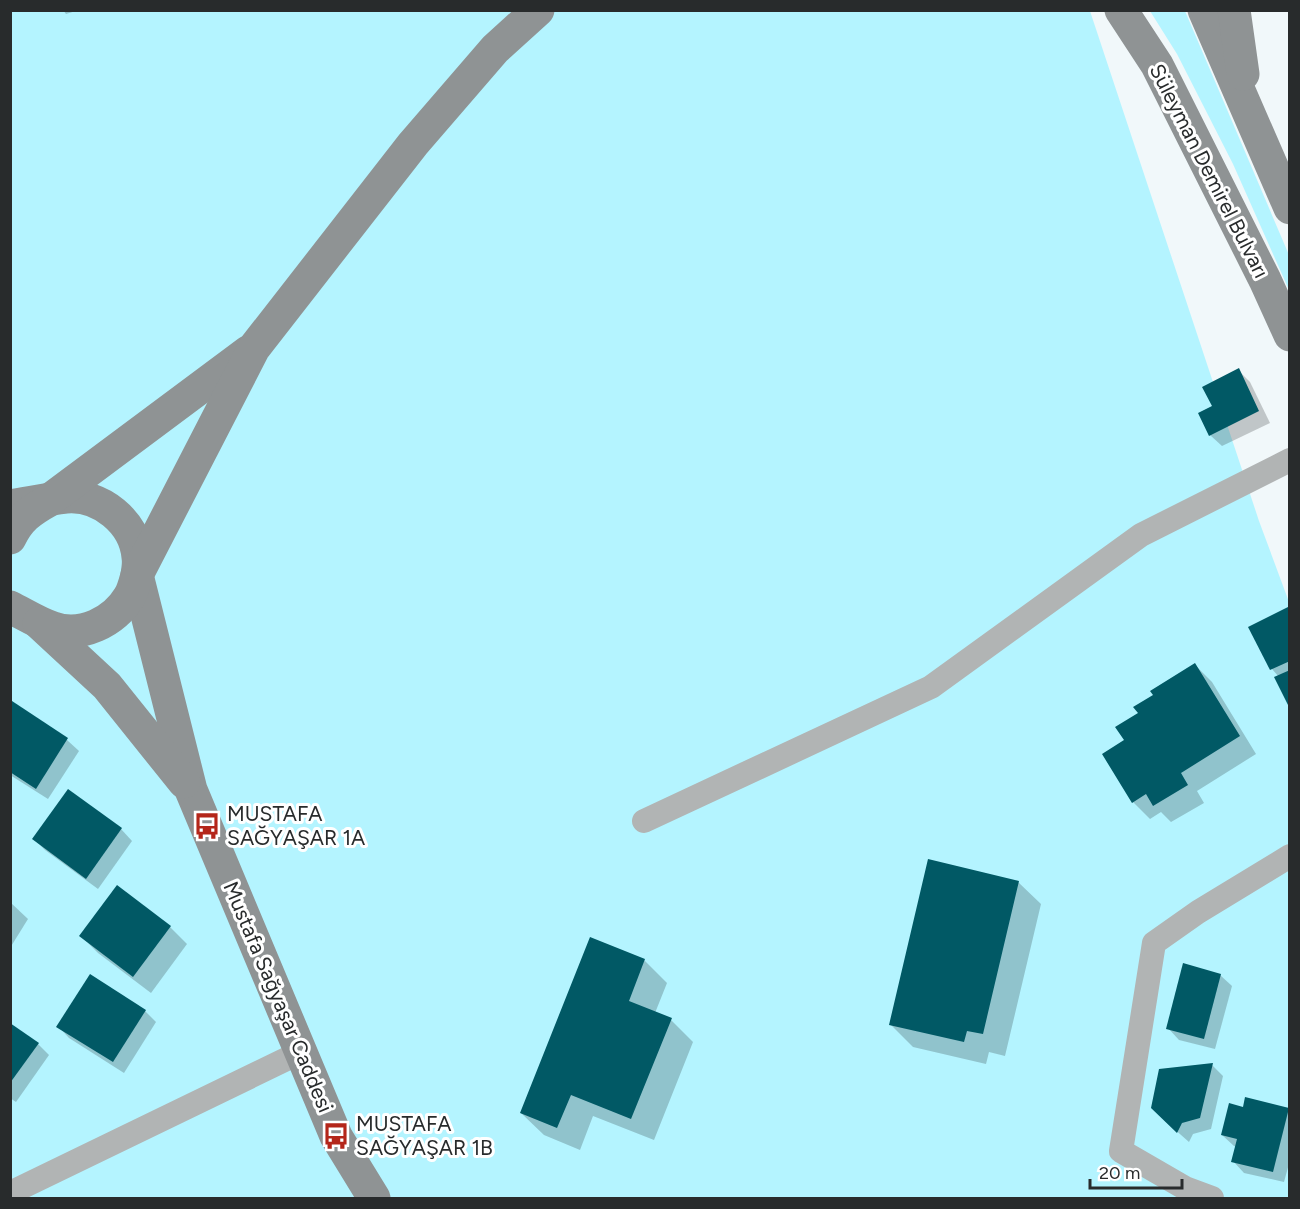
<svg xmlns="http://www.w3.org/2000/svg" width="1300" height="1209" font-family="Figtree,sans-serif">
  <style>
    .green { fill: #b4f4ff }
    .shadow { fill: #0003 }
    .building { fill: #015965 }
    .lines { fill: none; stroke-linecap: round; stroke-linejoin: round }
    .street { stroke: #b1b4b4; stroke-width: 24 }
    .secondary { stroke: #8f9394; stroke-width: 33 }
    .labels { text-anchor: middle; stroke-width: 6; stroke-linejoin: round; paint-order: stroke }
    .street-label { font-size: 21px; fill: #282b2c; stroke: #fff }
    .poi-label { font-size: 21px; fill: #282b2c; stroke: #fff; text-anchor: start }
  </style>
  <rect width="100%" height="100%" fill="#f1f8fa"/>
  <g class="green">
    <path d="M10 11H1090L1259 521 1289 602V1198H11Z"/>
    <path d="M1150 11H1185L1289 255V290L1233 164 1177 54Z"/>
  </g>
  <g class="shadow">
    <path d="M63 10H79L66 14Z"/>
    <path d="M1238 370 1250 382 1270 423 1222 446 1210 435 1214 406Z"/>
    <path d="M1290 608V705L1279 677 1272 669Z"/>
    <path d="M1195 665 1212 682 1256 754 1197 791 1204 803 1171 822 1161 812 1150 819 1133 802 1126 741 1140 714 1155 696Z"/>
    <path d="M12 704 67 740 79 751 48 799 10 775V706Z"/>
    <path d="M69 791 121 829 132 841 98 889 45 850 34 839Z"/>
    <path d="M1018 882 1041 904 1005 1056 989 1052 986 1064 913 1047 891 1025Z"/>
    <path d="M10 902 28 919 10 948Z"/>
    <path d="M170 927 187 944 151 993 98 953 81 936Z"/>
    <path d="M644 960 667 983 655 1013 671 1020 693 1042 654 1140 593 1116 580 1150 544 1135 521 1113Z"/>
    <path d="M1220 975 1232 986 1215 1049 1179 1040 1168 1028Z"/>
    <path d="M145 1011 156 1022 124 1073 69 1038 58 1026Z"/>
    <path d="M10 1024 38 1044 49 1055 16 1102 10 1098Z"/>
    <path d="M1212 1065 1223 1076 1211 1129 1193 1134 1189 1142 1164 1120Z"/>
    <path d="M1244 1109H1288L1290 1110V1160L1284 1182 1244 1173 1233 1161 1236 1147 1234 1146 1222 1135Z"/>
  </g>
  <g class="building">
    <path d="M1239 368 1259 411 1209 436 1198 413 1212 406 1202 387Z"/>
    <path d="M1290 606V661L1270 670 1248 627Z"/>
    <path d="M1195 663 1240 736 1181 773 1188 785 1153 806 1146 794 1132 803 1102 754 1124 740 1115 727 1138 713 1133 707 1153 695 1150 691Z"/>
    <path d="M1290 670V709L1274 677Z"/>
    <path d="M12 701 68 738 36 789 10 772V703Z"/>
    <path d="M68 789 122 828 86 879 32 839Z"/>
    <path d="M928 859 1019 881 983 1034 967 1031 964 1042 889 1025Z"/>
    <path d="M117 885 171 926 133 977 79 936Z"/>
    <path d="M590 937 645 959 629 1001 672 1018 631 1119 571 1095 557 1128 520 1113Z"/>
    <path d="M1183 963 1221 974 1204 1039 1166 1029Z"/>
    <path d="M90 974 146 1010 113 1062 56 1027Z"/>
    <path d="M10 1023 39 1043 10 1083Z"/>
    <path d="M1213 1063 1200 1118 1182 1123 1177 1133 1151 1108 1159 1069Z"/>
    <path d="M1245 1097 1289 1108 1273 1172 1231 1162 1237 1139 1221 1135 1229 1103 1243 1107Z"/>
  </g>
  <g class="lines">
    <g class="street">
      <path d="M644 821 931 687 1141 535 1290 460"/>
      <path d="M10 1193 301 1052"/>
      <path d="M1212 1198 1185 1188 1121 1151 1154 943 1198 912 1290 856"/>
    </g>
    <g class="secondary">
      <path d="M1121 10 1157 65 1265 280 1290 335"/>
      <path d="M1204 10 1290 208"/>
      <path d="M1234 10 1243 74"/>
      <path d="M10 506C29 503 48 499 66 497 100 494 135 522 138 557 139 563 138 569 137 575L191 790 336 1136 374 1198"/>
      <path d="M10 538C19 519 30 511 48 501L248 352"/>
      <path d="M10 607C24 614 38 623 53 628 81 638 114 622 129 597 133 591 135 582 137 575L254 348 413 144 495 49 538 10"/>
      <path d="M39 623 107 686 184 782"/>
    </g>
  </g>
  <defs>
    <symbol id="bus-bare" viewBox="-9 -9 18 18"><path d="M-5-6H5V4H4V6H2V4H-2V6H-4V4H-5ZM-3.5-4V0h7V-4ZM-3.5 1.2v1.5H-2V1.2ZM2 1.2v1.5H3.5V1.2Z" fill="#b4261a" stroke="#fff" stroke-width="2.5" paint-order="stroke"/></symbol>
  </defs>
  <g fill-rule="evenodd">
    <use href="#bus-bare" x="188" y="807" width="38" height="38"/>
    <use href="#bus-bare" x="317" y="1117" width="38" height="38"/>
  </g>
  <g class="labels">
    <g class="street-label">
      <text transform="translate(1209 171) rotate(63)" y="7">Süleyman Demirel Bulvarı</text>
      <text transform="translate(278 997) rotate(67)" y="7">Mustafa Sağyaşar Caddesi</text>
    </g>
    <g class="poi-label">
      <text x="227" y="821">MUSTAFA<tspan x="227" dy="24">SAĞYAŞAR 1A</tspan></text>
      <text x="356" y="1131">MUSTAFA<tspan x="356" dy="24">SAĞYAŞAR 1B</tspan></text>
    </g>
  </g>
  <rect width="1300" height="1209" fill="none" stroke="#282b2c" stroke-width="24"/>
  <path d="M1090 1179v9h92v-9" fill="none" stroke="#282b2c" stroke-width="3"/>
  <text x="1099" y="1179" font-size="18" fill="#282b2c" stroke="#ffffff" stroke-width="4.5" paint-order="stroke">20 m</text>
</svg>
